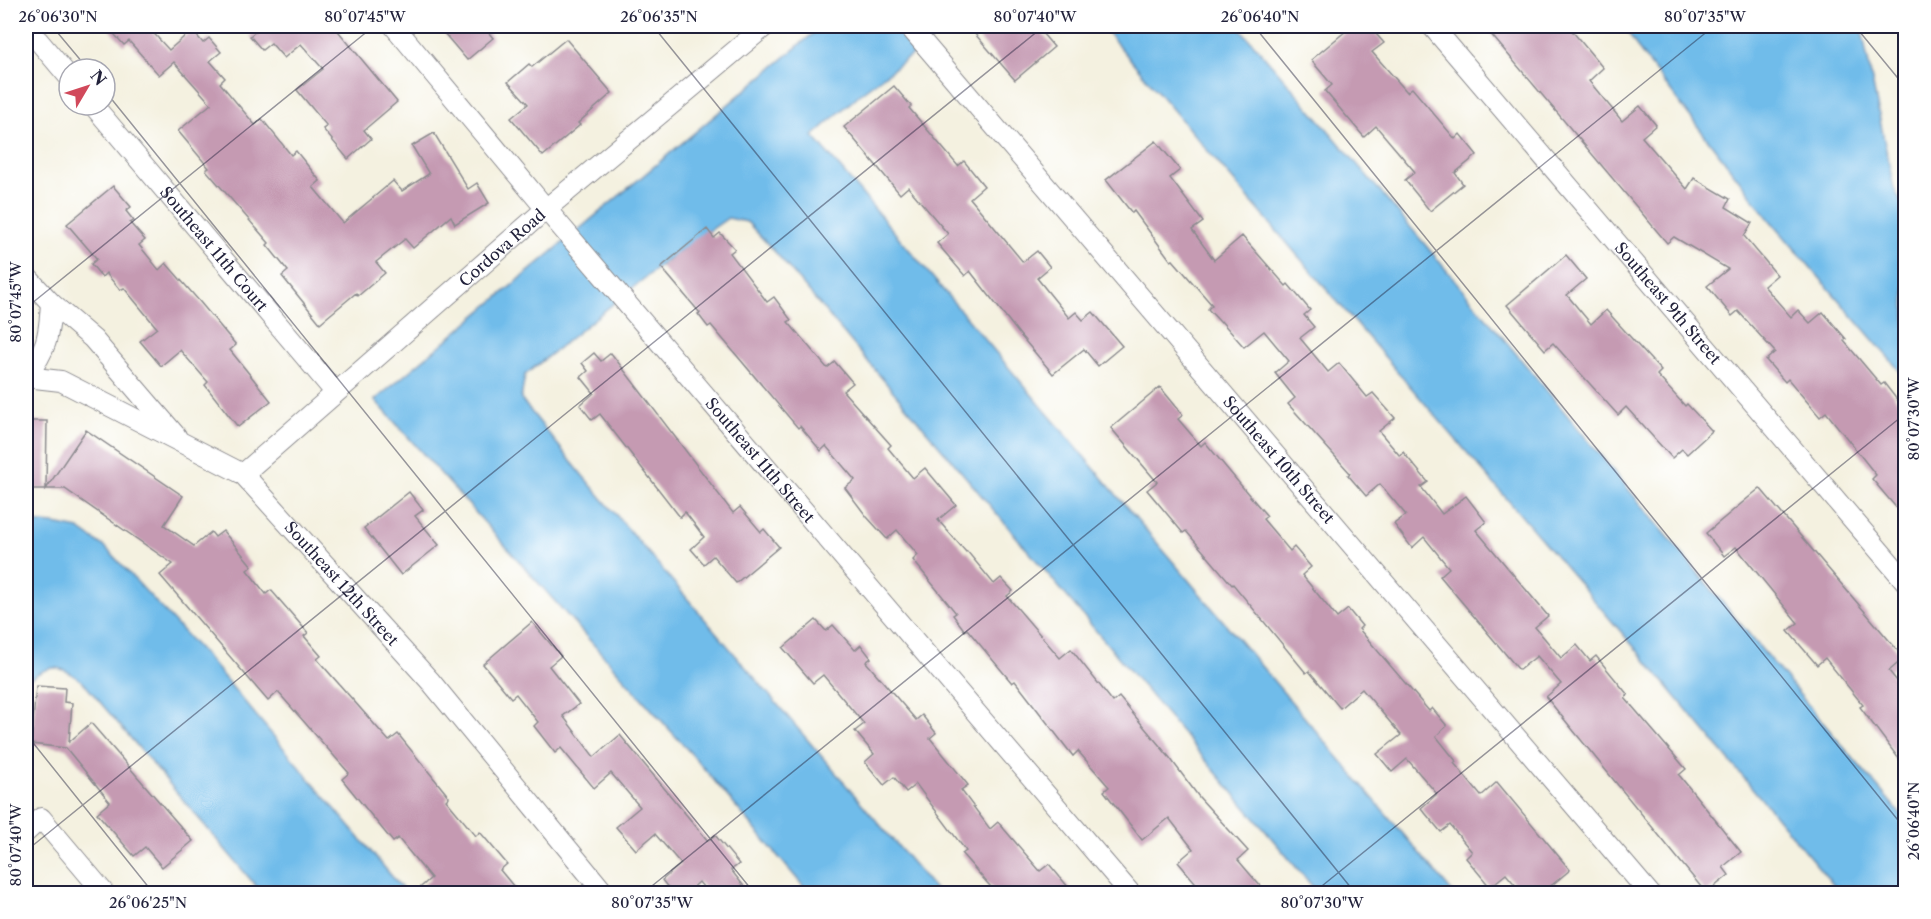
<svg xmlns="http://www.w3.org/2000/svg" width="1931" height="919" font-family="'Libre Caslon Text',serif">
  <style>
    .water { fill: #70bcea; stroke: #496f92; stroke-width: 1.5 }
    .building { fill: #c59ab2 }
    .lines { fill: none; stroke-linecap: round; stroke-linejoin: round }
    .minor-casing { stroke: #8b8a8e; stroke-width: 22 }
    .minor { stroke: #fff; stroke-width: 20 }
    .ticks { fill: none; stroke: #22223b; stroke-width: 1.5; stroke-opacity: 0.45 }
    .labels { text-anchor: middle; stroke-width: 5; stroke-linejoin: round; paint-order: stroke }
    .street-label { font-size: 16px; fill: #22223b; stroke: #fff }
    .neatline { fill: none; stroke: #22223b; stroke-width: 2 }
    .ticks-label { font-size: 15px; text-anchor: middle; fill: #22223b }
  </style>
  <rect width="100%" height="100%" fill="#fff"/>
  <filter id="ink" filterUnits="userSpaceOnUse"><feTurbulence type="fractalNoise" baseFrequency=".0167" numOctaves="2"/><feDisplacementMap in="SourceGraphic" scale="12" xChannelSelector="R" yChannelSelector="G"/><feConvolveMatrix kernelMatrix="1 2 1 2 8 2 1 2 1" color-interpolation-filters="sRGB"/></filter>
  <filter id="wash" filterUnits="userSpaceOnUse"><feTurbulence type="fractalNoise" baseFrequency=".008" numOctaves="4" result="noise"/><feDisplacementMap in="SourceGraphic" scale="24" xChannelSelector="R" yChannelSelector="G"/><feGaussianBlur stdDeviation="1.35" result="paint"/><feColorMatrix in="noise" values="0 0 0 0 0 0 0 0 0 0 0 0 0 0 0 0 0 1.4 0 .05"/><feComposite in="paint" operator="in"/></filter>
  <g filter="url(#wash)">
    <rect width="100%" height="100%" fill="#f4f1e0"/>
    <g class="water">
      <path d="M822 26H950L860 94 813 136 1453 893H1318L776 253 747 222 728 218 666 261 525 375 521 399 583 476 938 893H809L695 758 375 400Z"/>
      <path d="M1102 26H1238C1466 286 1680 557 1905 819V893H1840L1641 655 1201 143Z"/>
      <path d="M1624 26H1861L1894 189 1905 208V377L1769 219 1639 50Z"/>
      <path d="M30 522 54 524 79 529 106 548 211 662 406 893H262L83 682C57 663 52 664 26 681V524Z"/>
    </g>
    <g id="blocks">
      <g class="building">
        <path d="M107 26H147L169 50 192 30 203 43 209 38 221 52 210 61 225 78 220 83 255 125 262 119 291 155 296 151 320 181 313 187 343 223 393 181 402 191 429 174 412 146 434 133 468 189 477 183 489 203 455 224 451 216 413 248 405 239 376 262 385 273 358 296 356 293 320 323 282 276 288 271 267 245 269 243 206 170 209 168 178 131 211 104 174 62 159 75 129 41 124 45Z"/>
        <path d="M256 26H334L397 102 364 130 371 139 348 159 323 129 327 126 297 90 323 69 301 44 284 58 271 43 262 50 250 36 259 28Z"/>
        <path d="M438 26H483L493 38 467 60Z"/>
        <path d="M968 26H1036L1054 47 1015 80Z"/>
        <path d="M1352 26H1369L1384 43 1372 52 1407 92 1412 88 1455 139 1460 134 1477 155 1455 173 1463 184 1430 211 1405 180 1415 172 1376 126 1364 137 1325 91 1332 85 1311 60Z"/>
        <path d="M1484 26H1568L1603 68 1589 81 1622 121 1640 106 1656 125 1642 137 1687 189 1694 178 1730 199 1726 207 1752 223 1744 236 1777 275 1764 286 1791 317 1798 310 1810 323 1823 312 1846 339 1844 341 1881 385 1884 383 1905 410V518L1872 479 1876 475 1826 412 1820 417 1788 379 1785 382 1766 360 1775 352 1738 311 1732 316 1707 286 1728 269 1674 237 1667 243Z"/>
        <path d="M566 39 612 93 578 123 580 125 543 156 511 118 528 104 508 82 529 64 532 67Z"/>
        <path d="M894 86 911 106 909 108 958 166 964 161 984 186 970 198 1023 262 1037 251 1050 267 1037 278 1069 318 1076 312 1083 320 1093 312 1122 346 1098 366 1084 349 1053 374 1020 335 970 271 965 276 937 243 948 234 908 187 900 194 844 127Z"/>
        <path d="M1156 141 1180 170 1170 178 1203 222 1192 230 1214 260 1242 236 1286 286 1288 284 1310 310 1304 315 1314 327 1300 338 1328 372 1339 363 1367 397 1373 393 1395 418 1379 431 1400 456 1403 452 1428 482 1421 487 1442 514 1466 496 1486 522 1476 530 1548 616 1535 627 1561 658 1577 645 1590 661 1596 656 1628 695 1625 698 1686 769 1679 775 1741 852 1723 867 1729 875 1706 893 1546 697 1561 684 1537 656 1519 670 1440 576 1449 568 1424 537 1412 548 1394 524 1406 515 1380 484 1366 496 1348 475 1350 473 1288 404 1295 398 1275 373 1289 361 1264 331 1244 347 1221 321 1220 322 1208 309 1212 305 1173 260 1171 261 1134 211 1132 213 1106 180Z"/>
        <path d="M113 186 131 207 126 211 134 221 130 223 145 240 139 245 159 270 166 263 200 302 236 345 230 350 271 401 238 427 205 385 208 382 180 350 161 366 140 341 157 328 124 288 120 290 106 273 102 277 91 264 97 259 67 224Z"/>
        <path d="M707 229 714 238 720 233 735 249 730 253 767 302 774 297 791 320 788 322 827 368 835 362 853 383 843 391 891 445 888 448 913 478 925 468 956 505 938 520 966 552 967 551 994 584 1001 578 1013 591 1007 596 1060 658 1071 649 1113 702 1119 697 1170 758 1199 797 1248 851 1238 860 1267 894H1205L1178 862 1193 849 1169 818 1142 840 1104 791 1109 787 1078 751 1073 756 1015 681 1012 683 967 629 965 631 953 615 956 613 913 560 918 555 897 530 887 539 867 517 845 488 855 480 826 446 821 451 800 426 798 428 711 325 708 327 698 314 700 313 661 267Z"/>
        <path d="M1566 255 1586 279 1567 295 1591 324 1606 310 1661 371 1657 375 1685 406 1687 404 1712 431 1687 454 1682 449 1672 458 1626 407 1618 415 1553 343 1545 350 1507 305Z"/>
        <path d="M594 353 601 361 611 353 733 513 740 507 761 532 764 529 779 547 736 583 713 556 704 564 691 549 704 537 685 512 680 517 600 414 592 420 580 405 594 393 581 377 588 371 582 363Z"/>
        <path d="M1160 387 1183 415 1178 419 1201 446 1205 442 1249 495 1267 516 1263 519 1290 551 1294 547 1311 567 1302 575 1337 618 1348 609 1362 626 1359 629 1429 711 1432 708 1447 726 1436 736 1456 761 1454 763 1481 796 1497 782 1570 870 1541 894H1523L1506 874 1490 887 1466 858 1472 852 1450 825 1441 832 1421 808 1437 794 1407 759 1392 772 1377 754 1401 735 1362 689 1340 708 1309 671 1306 673 1233 584 1232 585 1186 531 1183 533 1147 490 1157 482 1111 428Z"/>
        <path d="M26 421H47L46 489 86 430 183 496 164 525 194 546 211 532 215 537 223 531 252 566 247 570 266 594 271 590 308 633 304 636 321 656 317 659 389 741 398 734 449 797 446 800 476 836 480 832 507 864 500 870 514 887 506 894H413L431 878 398 838 393 842 342 779 349 773 278 692 268 701 160 575 173 564 65 489H26Z"/>
        <path d="M1760 488 1904 658 1889 671 1905 691V767L1860 707 1863 705 1825 658 1817 665 1788 631 1798 623 1736 547 1724 556 1706 533Z"/>
        <path d="M409 492 423 510 415 516 439 545 401 575 364 528Z"/>
        <path d="M816 620 826 631 833 625 855 650 861 645 871 658 866 662 916 720 922 715 936 733 930 738 968 785 961 790 990 829 998 822 1040 871 1049 864 1074 894H997L962 854 966 851 916 784 906 792 894 777 884 785 865 762 874 754 855 731 864 724 823 675 813 683 783 648Z"/>
        <path d="M532 622 561 656 549 666 579 704 563 716 594 757 620 735 708 841 715 835 739 864 731 870 750 894H709L699 882 686 894H673L662 880 681 864 655 834 636 850 616 827 640 807 611 773 594 788 561 748 555 753 534 726 538 722 516 694 511 698 483 664Z"/>
        <path d="M36 686 65 688 64 702 72 703 69 742 91 723 193 841 162 867 145 847 134 856 97 813 110 802 66 748 31 744Z"/>
      </g>
    </g>
  </g>
  <g filter="url(#ink)">
    <use href="#blocks" fill-opacity="0" stroke="#8b8a8e" stroke-width="1.5"/>
    <g class="lines">
      <defs>
        <g id="minor">
          <path d="M26 26 69 77"/>
          <path id="s1" d="M394 26 546 209 1131 894"/>
          <path id="s2" d="M909 26 1650 894"/>
          <path id="s3" d="M1432 26 1906 582"/>
          <path id="s4" d="M93 105 335 392"/>
          <path d="M26 276 51 303 93 339 176 436"/>
          <path id="s5" d="M26 377 61 381 243 474 431 682 605 894"/>
          <path d="M26 377C47 349 49 337 51 303"/>
          <path id="s6" d="M243 474 546 209 765 26"/>
          <path d="M26 832 41 818 105 894"/>
        </g>
      </defs>
      <use href="#minor" class="minor-casing"/>
      <use href="#minor" class="minor"/>
    </g>
  </g>
  <path class="ticks" d="M52 26 88 69M653 26 1356 894M1254 26 1906 830M1855 26 1906 88M105 91 755 894M26 308 374 26M26 734 154 894M26 851 1044 26M642 894 1714 26M1312 894 1906 413"/>
  <g class="labels">
    <g class="street-label">
      <text dy="6" stroke="none"><textPath href="#s4" startOffset="188">Southeast 11th Court</textPath></text>
      <text dy="6" stroke="none"><textPath href="#s6" startOffset="344">Cordova Road</textPath></text>
      <text dy="6" stroke="none"><textPath href="#s3" startOffset="364">Southeast 9th Street</textPath></text>
      <text dy="6" stroke="none"><textPath href="#s2" startOffset="570">Southeast 10th Street</textPath></text>
      <text dy="6" stroke="none"><textPath href="#s1" startOffset="568">Southeast 11th Street</textPath></text>
      <text dy="6" stroke="none"><textPath href="#s5" startOffset="387">Southeast 12th Street</textPath></text>
    </g>
  </g>
  <rect width="1931" height="919" fill="none" stroke="#fff" stroke-width="66"/>
  <g transform="translate(87 87) rotate(51)"><circle r="28" fill="#ffffff" stroke="#a7a7b1" stroke-width="1.5"/>
  <path d="M0-4.5L10 22L0 15L-10 22Z" fill="#d1495b"/>
  <text y="-9" font-size="16" font-weight="bold" text-anchor="middle" fill="#22223b">N</text>
  </g>
  <rect x="33" y="33" width="1865" height="853" class="neatline"/>
  <g class="ticks-label">
    <text x="58" y="22">26°06'30"N</text>
    <text x="365" y="22">80°07'45"W</text>
    <text x="659" y="22">26°06'35"N</text>
    <text x="1035" y="22">80°07'40"W</text>
    <text x="1260" y="22">26°06'40"N</text>
    <text x="1705" y="22">80°07'35"W</text>
    <text transform="translate(16 302) rotate(-90)" y="5">80°07'45"W</text>
    <text transform="translate(1914 419) rotate(-90)" y="5">80°07'30"W</text>
    <text transform="translate(1914 821) rotate(-90)" y="5">26°06'40"N</text>
    <text transform="translate(16 845) rotate(-90)" y="5">80°07'40"W</text>
    <text x="148" y="908">26°06'25"N</text>
    <text x="652" y="908">80°07'35"W</text>
    <text x="1322" y="908">80°07'30"W</text>
  </g>
</svg>
